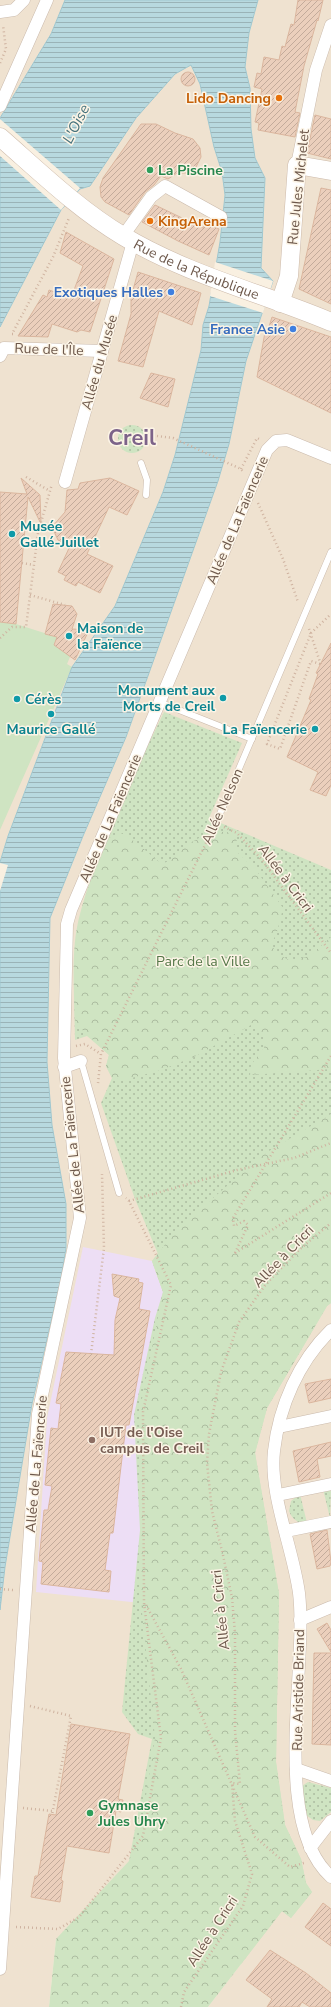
<svg xmlns="http://www.w3.org/2000/svg" width="331" height="2007" font-family="'Nunito Sans',sans-serif">
  <style>
    .residential { fill: #efe2d0 }
    .education { fill: #eddef5 }
    .grass { fill: url(#grass-dots) }
    .forest { fill: url(#forest-crowns) }
    .garden { fill: #cfe4c2 }
    .water { fill: url(#water-rules); stroke: #a0c8d0 }
    .pier { fill: #f9f0e1 }
    .building { fill: url(#building-hatch); stroke: #dbb69e }
    .lines { fill: none; stroke-linecap: round; stroke-linejoin: round }
    .service-casing { stroke: #cabaac; stroke-width: 7 }
    .minor-casing { stroke: #cabaac; stroke-width: 13 }
    .secondary-casing { stroke: #cdbaaa; stroke-width: 19 }
    .path { stroke: #cfb3a0; stroke-width: 2.5; stroke-dasharray: 1 3; stroke-linecap: butt }
    .service { stroke: #fff; stroke-width: 6 }
    .minor { stroke: #fff; stroke-width: 12 }
    .secondary { stroke: #fff; stroke-width: 18 }
    .path-bridge { stroke: #cfb3a0; stroke-width: 2.5; stroke-dasharray: 1 3; stroke-linecap: butt }
    .food-dot { fill: #e8710a; stroke: #fcf4e6; stroke-width: 1.5 }
    .leisure-dot { fill: #2e9e5b; stroke: #fcf4e6; stroke-width: 1.5 }
    .shop-dot { fill: #3f7fe0; stroke: #fcf4e6; stroke-width: 1.5 }
    .culture-dot { fill: #0f9aa8; stroke: #fcf4e6; stroke-width: 1.5 }
    .education-dot { fill: #8d6e63; stroke: #fcf4e6; stroke-width: 1.5 }
    .labels { text-anchor: middle; stroke-width: 3; stroke-linejoin: round; paint-order: stroke }
    .food-label { font-size: 14px; font-weight: bold; fill: #c56008; stroke: #fcf4e6; text-anchor: end }
    .leisure-label { font-size: 14px; font-weight: bold; fill: #27864d; stroke: #fcf4e6; text-anchor: start }
    .street-label { font-size: 14px; fill: #6d584b; stroke: #fcf4e6 }
    .shop-label { font-size: 14px; font-weight: bold; fill: #366cbe; stroke: #fcf4e6; text-anchor: end }
    .culture-label { font-size: 14px; font-weight: bold; fill: #0d838f; stroke: #fcf4e6; text-anchor: start }
    .park-label { font-size: 14px; fill: #557748; stroke: #fcf4e6 }
    .education-label { font-size: 14px; font-weight: bold; fill: #785e54; stroke: #fcf4e6; text-anchor: start }
    .water-label { font-size: 15px; font-style: italic; fill: #48747e; stroke: #fcf4e6 }
    .town-label { font-size: 22px; font-weight: bold; fill: #7c6389; stroke: #fcf4e6 }
  </style>
  <defs>
    <pattern id="grass-dots" width="8" height="8" patternUnits="userSpaceOnUse"><rect width="8" height="8" fill="#cfe4c2"/><path d="M2 2h.1M6 6h.1" fill="none" stroke="#acbca0" stroke-width="1.8" stroke-linecap="round"/></pattern>
    <pattern id="forest-crowns" width="20" height="18" patternUnits="userSpaceOnUse"><rect width="20" height="18" fill="#cfe4c2"/><path d="M2 6a3 3 0 1 1 6 0M12 15a3 3 0 1 1 6 0" fill="none" stroke="#acbca0"/></pattern>
    <pattern id="water-rules" width="6" height="5" patternUnits="userSpaceOnUse"><rect width="6" height="5" fill="#b8d9df"/><path d="M0 2.5h6" fill="none" stroke="#9ab3b7"/></pattern>
    <pattern id="building-hatch" width="6" height="6" patternUnits="userSpaceOnUse"><rect width="6" height="6" fill="#ebcfbc"/><path d="M-1 1l2-2M0 6l6-6M5 7l2-2" fill="none" stroke="#c3ab9b"/></pattern>
  </defs>
  <rect width="100%" height="100%" fill="#f9f0e1"/>
  <path class="residential" d="M0 0H331V2007H208L241 1964 56 1939 49 2007H0Z"/>
  <path class="education" d="M83 1247 152 1261 163 1292 141 1603 36 1592 47 1418Z"/>
  <g class="grass">
    <circle cx="132" cy="439" r="14"/>
    <path d="M164 712 242 743 209 818 331 870V1303L327 1306 267 1408 255 1453 279 1594 276 1762 285 1825 301 1859 306 1883 312 1892 291 1918 282 1911 241 1964 129 1861 152 1739 138 1734 122 1712 140 1530 134 1415 155 1318 163 1292 152 1261 158 1254 135 1199 101 1103 112 1078 106 1066 109 1055 87 1036 75 1040 74 995 76 934 87 890 125 793Z"/>
    <path d="M323 1489H331L330 1518Z"/>
    <path d="M300 1494 307 1523C298 1524 292 1519 289 1511L291 1501Z"/>
    <path d="M308 1782 331 1788V1812L320 1821 313 1820 306 1815 302 1786Z"/>
  </g>
  <g class="forest">
    <path d="M212 831 237 833 236 851 256 870 283 908 277 932 272 943 275 953 291 961 310 956 331 937V1069L250 1075 251 1065 264 1048 265 1034 251 1025 196 1056 161 1070 124 1080 112 1078 106 1066 109 1055 75 1023C74 996 72 959 76 933 81 901 95 870 107 839L120 832C136 841 148 853 162 864 173 860 177 853 186 846 194 840 203 836 212 831Z"/>
    <path d="M331 1114V1303L327 1306 267 1408 255 1453 279 1594 276 1762 285 1825 301 1859 306 1883 312 1892 291 1918 282 1911 208 2007H49L56 1939 129 1861 140 1834 155 1738 141 1603 139 1414 163 1292 152 1261 177 1229 264 1154Z"/>
  </g>
  <path class="garden" d="M0 622 16 624 57 637 54 645 76 643 67 664 72 667 0 830Z"/>
  <path class="water" d="M65 0H258L249 33 245 67 250 88 251 129 255 158 265 178 261 268 273 281 246 361 229 444 218 481 126 737 83 836 50 918 47 1062 52 1125 66 1204V1248L61 1278 32 1404 5 1567 0 1610V862L8 836 72 667 115 606 163 492 175 455 201 350 203 325 209 306 220 242 225 195 222 172 214 147 200 84 191 65 175 74 136 118 90 186 80 189 61 210 0 327V118L51 34Z"/>
  <g class="pier">
    <path d="M0 119 80 188 61 210 0 156Z"/>
    <path d="M215 262 273 281 263 313 210 296Z"/>
    <path d="M0 863 8 865 0 891Z"/>
  </g>
  <g class="building">
    <path d="M298 0H323L318 21 317 20 304 66 295 112 300 113 295 137 258 130 259 123 255 122 262 89 254 87 257 73 261 74 264 57 279 60 282 46 285 47 291 24 294 25Z"/>
    <circle cx="188" cy="79" r="7"/>
    <path d="M315 115 331 119V159L307 153Z"/>
    <path d="M141 124H156L175 133 193 139 200 148 201 157 193 173H177L168 179 161 176 154 185 145 192 129 215 105 202 101 197 100 187 103 178Z"/>
    <path d="M321 188 331 190V304L299 289Z"/>
    <path d="M155 205 203 228 206 223 219 229 209 255 178 241 142 222Z"/>
    <path d="M66 232 114 259 90 332 81 330 77 332 52 324 48 337 18 336 43 295 47 297 49 290 71 298 83 266 60 253Z"/>
    <path d="M138 272 201 293 192 325 159 311 143 367 118 361 131 314V297Z"/>
    <path d="M272 317 331 337V413L257 377 265 332 267 333Z"/>
    <path d="M151 373 175 379 168 407 140 398Z"/>
    <path d="M21 478 40 495 41 524 28 497 16 624 0 622V492L27 494Z"/>
    <path d="M110 478 139 491 127 515 109 507 87 554 113 566 100 593 78 582 76 586 64 580 66 576 58 572 70 546 58 540 52 527 65 512 67 490 78 489 80 483Z"/>
    <path d="M53 604 72 606 77 614 72 629 89 630 75 660 54 645 57 637 45 634Z"/>
    <path d="M331 643V785L326 796 310 790 318 772 287 757 311 700 309 699 318 674 316 673Z"/>
    <path d="M112 1274 139 1279 138 1282 143 1283 139 1309 150 1311 129 1425H126L113 1533H110L105 1570 111 1571 109 1592 41 1584 43 1562 39 1561 44 1510H48L52 1486 45 1485 51 1428 58 1429 61 1404 56 1403 66 1352 114 1355 115 1320 120 1298 114 1296Z"/>
    <path d="M331 1379V1398L309 1403 305 1384Z"/>
    <path d="M331 1442V1456L317 1459 320 1477 299 1482 293 1451Z"/>
    <path d="M327 1530 331 1562 330 1566 317 1569 310 1534Z"/>
    <path d="M327 1623 331 1630V1652L317 1629Z"/>
    <path d="M314 1653H331V1745L312 1744Z"/>
    <path d="M71 1724 130 1734 118 1799 123 1800 121 1812 116 1811 109 1853 67 1846 61 1880 63 1881 60 1902 31 1897 35 1876H38L49 1814 56 1815Z"/>
    <path d="M323 1903 331 1909V1946L305 1927Z"/>
    <path d="M270 1950 306 1973 331 1993V2007H310L302 2002 299 2007H267L272 1999 246 1980Z"/>
  </g>
  <g class="lines">
    <defs>
      <g id="service">
        <path d="M141 463 147 480 146 495"/>
        <path d="M159 702 252 739"/>
        <path d="M216 823 331 552"/>
        <path d="M81 1061 119 1193"/>
      </g>
      <g id="minor">
        <path d="M0 12 14 10 24 0"/>
        <path d="M0 106 47 0"/>
        <path d="M297 165 316 70 331 25"/>
        <path d="M123 236 151 197 165 186 221 217"/>
        <path d="M0 356 4 348 102 351"/>
        <path d="M65 482 133 242"/>
        <path d="M64 1067 81 1061"/>
        <path d="M331 1330C299 1361 279 1406 274 1451 269 1495 293 1548 299 1593 308 1669 270 1822 331 1877"/>
        <path d="M279 1427 331 1416"/>
        <path d="M278 1495 331 1484"/>
        <path d="M286 1531 331 1522"/>
        <path d="M300 1620 331 1607"/>
        <path d="M296 1769 331 1781"/>
        <path d="M310 1848 331 1821"/>
        <path d="M0 1969 38 1414 80 1218 64 1058 67 924 71 910 267 450 276 441 287 440 331 458"/>
      </g>
      <g id="secondary">
        <path id="s1" d="M0 137C40 172 78 209 123 236 188 275 262 293 331 322"/>
        <path d="M280 303 289 276 297 165 331 171"/>
      </g>
    </defs>
    <use href="#service" class="service-casing"/>
    <use href="#minor" class="minor-casing"/>
    <use href="#secondary" class="secondary-casing"/>
    <g class="path">
      <path d="M0 63 6 49 3 25"/>
      <path d="M13 334H12L53 257 69 218"/>
      <path d="M157 436 173 438 241 469 244 473"/>
      <path d="M241 469 257 438 261 440"/>
      <path d="M26 477 50 491"/>
      <path d="M258 503 283 559 298 602"/>
      <path d="M22 563 34 565"/>
      <path d="M30 595 65 605"/>
      <path d="M309 629 321 665"/>
      <path d="M0 638 12 627H26L38 533 52 484"/>
      <path d="M320 664 311 661 280 749 267 744 311 633 331 614"/>
      <path d="M224 827 237 833 262 860 331 953"/>
      <path d="M76 1046 85 1044 101 1054"/>
      <path d="M98 1083 101 1054 212 831"/>
      <path d="M129 1201 237 1170 294 1158 331 1143"/>
      <path d="M235 1253 331 1193"/>
      <path d="M91 1354 104 1248 102 1174"/>
      <path d="M0 1589 13 1590"/>
      <path d="M146 1605 181 1669 255 1837 290 1867 304 1863"/>
      <path d="M30 1706 71 1716 52 1815"/>
      <path d="M23 1808 53 1811"/>
      <path d="M16 1927 58 1929 79 1917 143 1836 161 1738 144 1603 143 1412 171 1285 129 1201 126 1198"/>
      <path d="M181 2007 184 1992 243 1906 252 1874 235 1821 232 1783 240 1784 235 1731V1633L232 1598 223 1555 212 1511 207 1463 209 1434 221 1372 239 1322 266 1284 300 1249 331 1223"/>
    </g>
    <use href="#service" class="service"/>
    <use href="#minor" class="minor"/>
    <use href="#secondary" class="secondary"/>
    <path class="path-bridge" d="M235 1253 248 1225 244 1221 234 1226 233 1218 331 1056"/>
  </g>
  <g class="food-dot">
    <circle cx="279" cy="98" r="4"/>
    <circle cx="150" cy="221" r="4"/>
  </g>
  <g class="leisure-dot">
    <circle cx="150" cy="170" r="4"/>
    <circle cx="90" cy="1813" r="4"/>
  </g>
  <g class="shop-dot">
    <circle cx="171" cy="292" r="4"/>
    <circle cx="293" cy="329" r="4"/>
  </g>
  <g class="culture-dot">
    <circle cx="12" cy="534" r="4"/>
    <circle cx="69" cy="636" r="4"/>
    <circle cx="223" cy="698" r="4"/>
    <circle cx="17" cy="699" r="4"/>
    <circle cx="51" cy="714" r="4"/>
    <circle cx="315" cy="729" r="4"/>
  </g>
  <circle class="education-dot" cx="92" cy="1440" r="4"/>
  <g class="labels">
    <g class="food-label">
      <text x="271" y="103">Lido Dancing</text>
      <text x="158" y="226" text-anchor="start">KingArena</text>
    </g>
    <g class="leisure-label">
      <text x="158" y="175">La Piscine</text>
      <text x="98" y="1810">Gymnase<tspan x="98" dy="16">Jules Uhry</tspan></text>
    </g>
    <g class="street-label">
      <text transform="translate(298 187) rotate(-84)" y="5">Rue Jules Michelet</text>
      <text dy="5" stroke="none"><textPath href="#s1" startOffset="239">Rue de la République</textPath></text>
      <text transform="translate(49 349) rotate(2)" y="5">Rue de l'Île</text>
      <text transform="translate(99 362) rotate(-74)" y="5">Allée du Musée</text>
      <text transform="translate(237 520) rotate(-67)" y="5">Allée de La Faïencerie</text>
      <text transform="translate(222 806) rotate(-66)" y="5">Allée Nelson</text>
      <text transform="translate(110 818) rotate(-67)" y="5">Allée de La Faïencerie</text>
      <text transform="translate(286 878) rotate(53)" y="5">Allée à Cricri</text>
      <text transform="translate(72 1145) rotate(-96)" y="5">Allée de La Faïencerie</text>
      <text transform="translate(283 1256) rotate(-46)" y="5">Allée à Cricri</text>
      <text transform="translate(36 1464) rotate(-85)" y="5">Allée de La Faïencerie</text>
      <text transform="translate(220 1610) rotate(-96)" y="5">Allée à Cricri</text>
      <text transform="translate(298 1690) rotate(-89)" y="5">Rue Aristide Briand</text>
      <text transform="translate(212 1931) rotate(-57)" y="5">Allée à Cricri</text>
    </g>
    <g class="shop-label">
      <text x="163" y="297">Exotiques Halles</text>
      <text x="285" y="334">France Asie</text>
    </g>
    <g class="culture-label">
      <text x="20" y="531">Musée<tspan x="20" dy="16">Gallé-Juillet</tspan></text>
      <text x="77" y="633">Maison de<tspan x="77" dy="16">la Faïence</tspan></text>
      <text x="215" y="695" text-anchor="end">Monument aux<tspan x="215" dy="16">Morts de Creil</tspan></text>
      <text x="25" y="704">Cérès</text>
      <text x="51" y="734" text-anchor="middle">Maurice Gallé</text>
      <text x="307" y="734" text-anchor="end">La Faïencerie</text>
    </g>
    <g class="park-label">
      <text x="203" y="966">Parc de la Ville</text>
    </g>
    <g class="education-label">
      <text x="100" y="1437">IUT de l'Oise<tspan x="100" dy="16">campus de Creil</tspan></text>
    </g>
    <g class="water-label">
      <text transform="translate(76 124) rotate(-63)" y="5">L'Oise</text>
    </g>
    <g class="town-label">
      <text x="132" y="445">Creil</text>
    </g>
  </g>
</svg>
